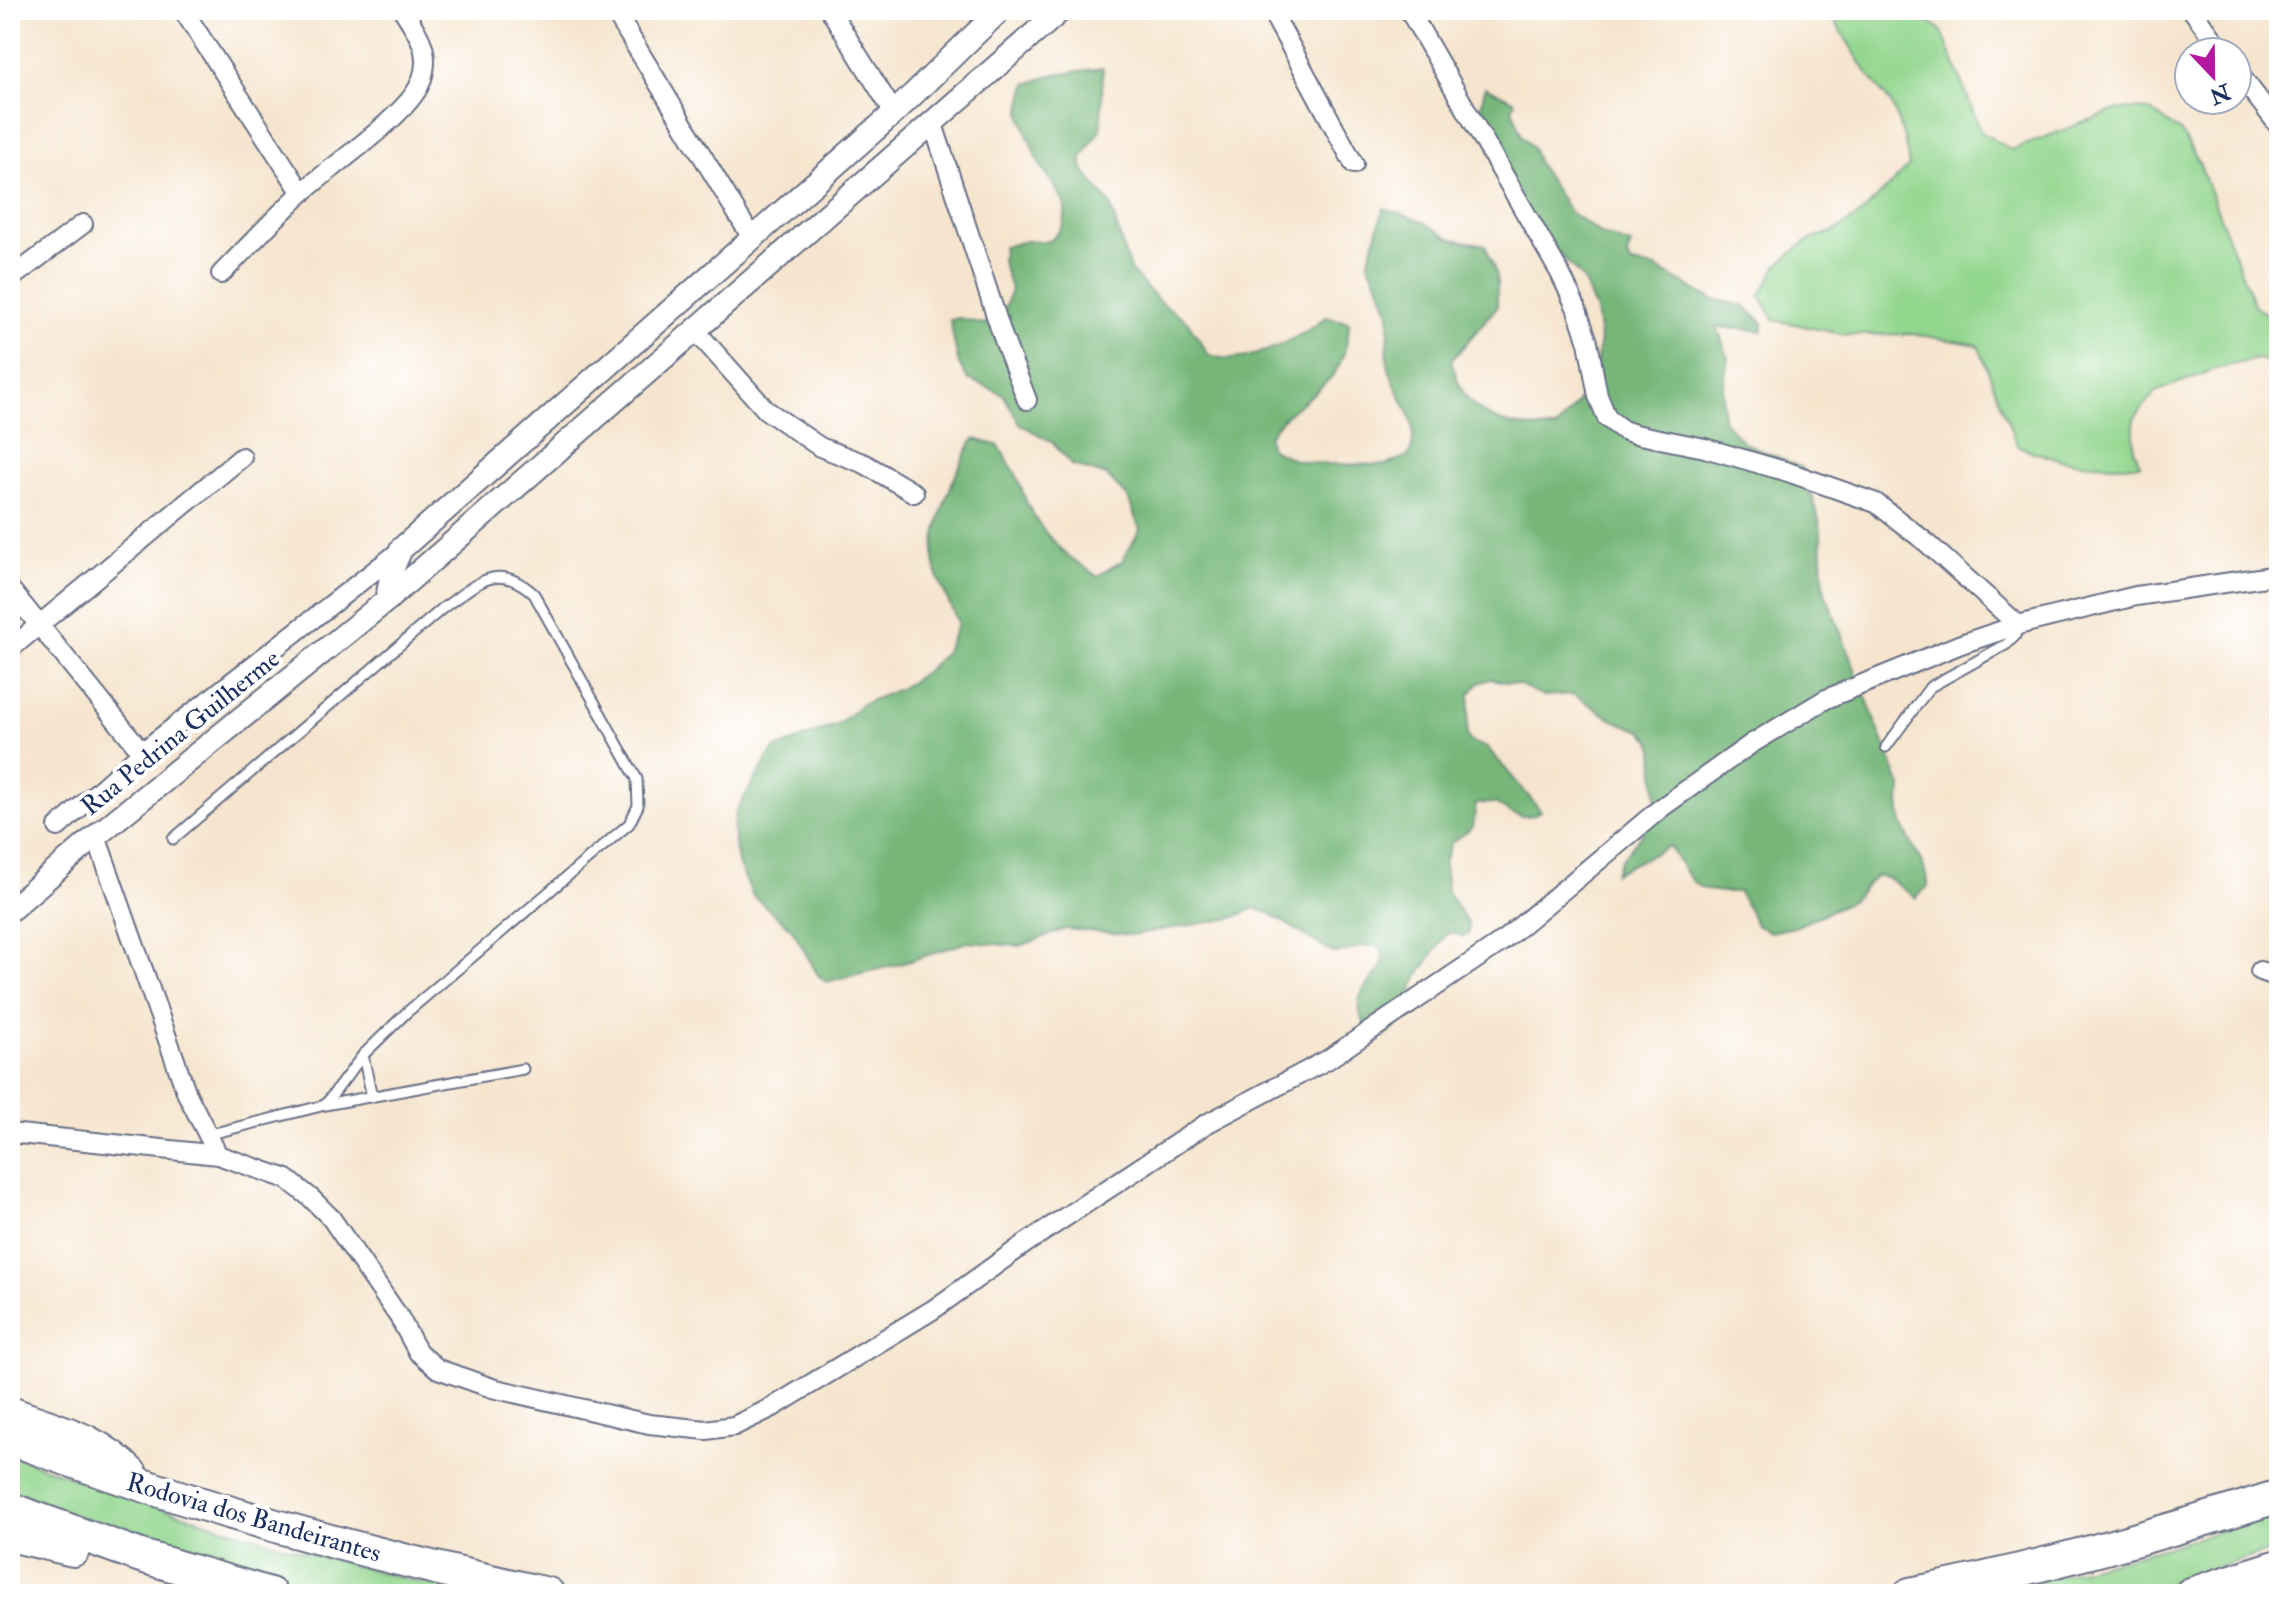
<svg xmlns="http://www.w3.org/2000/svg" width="2289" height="1604" font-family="'IM FELL Double Pica',serif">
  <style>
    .green { fill: #93d68e; stroke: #578276; stroke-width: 2 }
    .forest { fill: #76b779; stroke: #48736c; stroke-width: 2 }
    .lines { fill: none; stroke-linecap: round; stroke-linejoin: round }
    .service-casing { stroke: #686f85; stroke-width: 13 }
    .minor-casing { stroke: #686f85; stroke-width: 22 }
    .tertiary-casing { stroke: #686f85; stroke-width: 26 }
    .motorway-casing { stroke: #686f85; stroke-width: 36 }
    .service { stroke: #fff; stroke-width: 9 }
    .minor { stroke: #fff; stroke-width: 18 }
    .tertiary { stroke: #fff; stroke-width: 22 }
    .motorway { stroke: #fff; stroke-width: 32 }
    .labels { text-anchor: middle; stroke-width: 8; stroke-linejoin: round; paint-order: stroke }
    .street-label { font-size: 26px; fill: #1b2f5e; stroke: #fff }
  </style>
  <rect width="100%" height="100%" fill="#fff"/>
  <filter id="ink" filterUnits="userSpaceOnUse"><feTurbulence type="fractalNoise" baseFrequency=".0125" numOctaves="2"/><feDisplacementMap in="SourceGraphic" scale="16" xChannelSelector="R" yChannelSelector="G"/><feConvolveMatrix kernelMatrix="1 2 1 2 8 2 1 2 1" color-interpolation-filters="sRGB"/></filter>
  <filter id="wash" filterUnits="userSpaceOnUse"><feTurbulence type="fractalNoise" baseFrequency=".006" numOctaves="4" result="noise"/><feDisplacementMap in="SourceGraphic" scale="32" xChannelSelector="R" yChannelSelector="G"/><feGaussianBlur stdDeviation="1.8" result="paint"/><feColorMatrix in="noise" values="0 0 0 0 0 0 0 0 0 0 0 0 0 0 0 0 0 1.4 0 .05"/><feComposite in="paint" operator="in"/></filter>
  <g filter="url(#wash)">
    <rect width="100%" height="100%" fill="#f6e5ce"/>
    <g class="green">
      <path d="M1828 10H1916L1942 31 1981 132 2012 150 2118 109 2149 110 2182 133 2199 163 2254 305 2279 324V363L2257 359 2218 368 2155 392 2134 419V449L2140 465C2092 465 2062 465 2017 445L1978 345 1914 334 1847 335 1775 320 1760 296 1778 265 1805 242 1837 230 1861 214 1909 166 1904 137 1892 105 1867 73Z"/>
      <path d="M10 1455C161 1511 313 1558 470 1594H320L75 1515 10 1490Z"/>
      <path d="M2279 1513V1548L2195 1575 2126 1594H1989L2177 1544Z"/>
    </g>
    <path class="forest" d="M1103 68 1101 128 1082 158V168L1110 204 1130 270 1158 300 1187 321 1209 355C1214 356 1222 359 1227 359 1256 360 1305 335 1326 317L1349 322C1349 338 1343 363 1332 376 1313 399 1284 410 1268 437L1271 449 1295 460 1321 464 1386 465 1410 455C1421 417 1401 405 1390 372 1384 355 1391 333 1389 315 1386 296 1376 280 1368 263L1384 208 1421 221 1452 239 1485 245 1497 276V307L1451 361C1455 370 1457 381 1462 390 1480 424 1523 429 1556 429L1577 403 1595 372 1600 339 1596 311 1583 279 1542 235 1516 215 1479 119 1485 87 1514 100 1515 103 1512 108 1522 136 1532 147 1538 163 1570 212 1603 235 1631 245 1627 255 1631 264 1656 268 1712 299 1744 306 1763 323V331L1717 327 1728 357 1723 389V420L1743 442 1802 468C1810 490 1819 512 1821 535 1822 555 1822 573 1825 592L1901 787C1901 796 1899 805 1900 814 1904 841 1928 859 1927 887L1916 898 1889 879 1877 875 1851 901 1795 927 1770 932 1756 925 1739 892C1690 893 1694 884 1669 846L1615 873 1620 861 1657 815 1654 750 1651 740 1642 731 1613 720 1574 694 1544 696 1520 685 1491 679 1479 683 1470 694 1467 735 1471 742 1488 748 1541 811C1525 822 1509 813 1495 803L1476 804 1473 827 1451 843 1444 862 1447 892 1468 924 1469 934 1463 937 1452 932 1446 935 1418 976 1399 1024 1385 1037 1370 1034C1366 1026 1358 1013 1359 1004 1360 979 1393 974 1380 947 1359 942 1353 953 1333 953L1269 913 1255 908 1233 918 1132 935 1065 929 1020 946 967 942 907 962 826 982 818 975 792 929 753 896 738 863 733 831 736 811 773 750 839 724 862 704 899 689 923 674 945 653 958 624C952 607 934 575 934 558 934 520 955 472 974 439L998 445 1016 474 1028 506 1043 530 1064 553 1097 576 1122 561 1140 530 1128 498 1107 476 1072 465 1052 442 1020 424 1003 394 968 379 958 362 950 320 959 318 983 324 1002 318 1011 289 1002 261 1003 247 1026 241H1050C1083 211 1055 191 1040 164 1034 153 1021 120 1021 110 1022 101 1025 92 1027 84L1055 74Z"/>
  </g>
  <g filter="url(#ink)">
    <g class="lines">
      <defs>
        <g id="service">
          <path d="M1886 747 1930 687 2007 644 2015 636 2018 626"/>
          <path d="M173 839 443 608C477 584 497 560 534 594L637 779 638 806 629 824 406 1013 363 1055 325 1105 207 1135"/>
          <path d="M363 1055 372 1097"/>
          <path d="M325 1105 523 1069"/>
        </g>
        <g id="minor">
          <path d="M183 10 302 193"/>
          <path d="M614 10 752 238"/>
          <path d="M830 10 894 113"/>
          <path d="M1271 10 1354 164"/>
          <path d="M1409 10 1560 273 1576 307 1588 342 1598 396 1607 418 1623 430 1635 434 1705 448 1788 472 1876 503 1927 543 2018 625"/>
          <path d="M2192 10 2223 52"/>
          <path d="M2237 71 2279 126"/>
          <path d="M933 124 1004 340 1027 400"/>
          <path d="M221 274C248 247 275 217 304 191 332 166 407 115 420 84 433 53 419 35 403 10"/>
          <path d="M10 279 83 224"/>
          <path d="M695 330 766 410 820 447 865 464 914 493"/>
          <path d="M10 589 142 752"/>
          <path d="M10 649 242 457"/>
          <path d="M58 827 142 752 401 550"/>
          <path d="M96 836 187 1094 218 1155 287 1179 311 1198 331 1218 399 1317 418 1352 438 1369 492 1388 649 1424 706 1430 734 1426 773 1407 934 1309 1026 1243 1206 1124 1327 1060 1500 943 1661 808 1751 744 1826 699 1961 644 2018 625 2136 596 2279 575"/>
          <path d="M2260 971 2279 977"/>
          <path d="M10 1133 218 1155"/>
        </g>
        <g id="tertiary">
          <path d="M387 600 392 570 401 549 894 113 1000 10"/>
          <path d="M10 910 96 836 387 600 1061 10"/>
        </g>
        <g id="motorway">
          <path d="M10 1413C55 1430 97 1438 131 1474"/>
          <path d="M10 1438C184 1505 366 1554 548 1594"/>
          <path d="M10 1509 141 1556 270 1594"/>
          <path d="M10 1535 73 1550"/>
          <path d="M1910 1594C2035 1570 2158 1535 2279 1496"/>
          <path d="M2191 1594 2279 1566"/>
        </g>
      </defs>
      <use href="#service" class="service-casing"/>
      <use href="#minor" class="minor-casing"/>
      <use href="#tertiary" class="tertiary-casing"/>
      <use href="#motorway" class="motorway-casing"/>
      <use href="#service" class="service"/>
      <use href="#minor" class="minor"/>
      <use href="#tertiary" class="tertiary"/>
      <use href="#motorway" class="motorway"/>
    </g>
  </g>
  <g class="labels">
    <g class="street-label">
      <text transform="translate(180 732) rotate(-39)" y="9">Rua Pedrina Guilherme</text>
      <text transform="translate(254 1517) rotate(16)" y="9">Rodovia dos Bandeirantes</text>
    </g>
  </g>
  <rect width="2289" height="1604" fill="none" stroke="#fff" stroke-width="40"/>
  <g transform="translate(2213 76) rotate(158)"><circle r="38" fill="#ffffff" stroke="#a4acbf" stroke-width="2"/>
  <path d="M0-6L14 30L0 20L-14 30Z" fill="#b5179e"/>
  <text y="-12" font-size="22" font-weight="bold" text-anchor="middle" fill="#1b2f5e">N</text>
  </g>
</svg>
